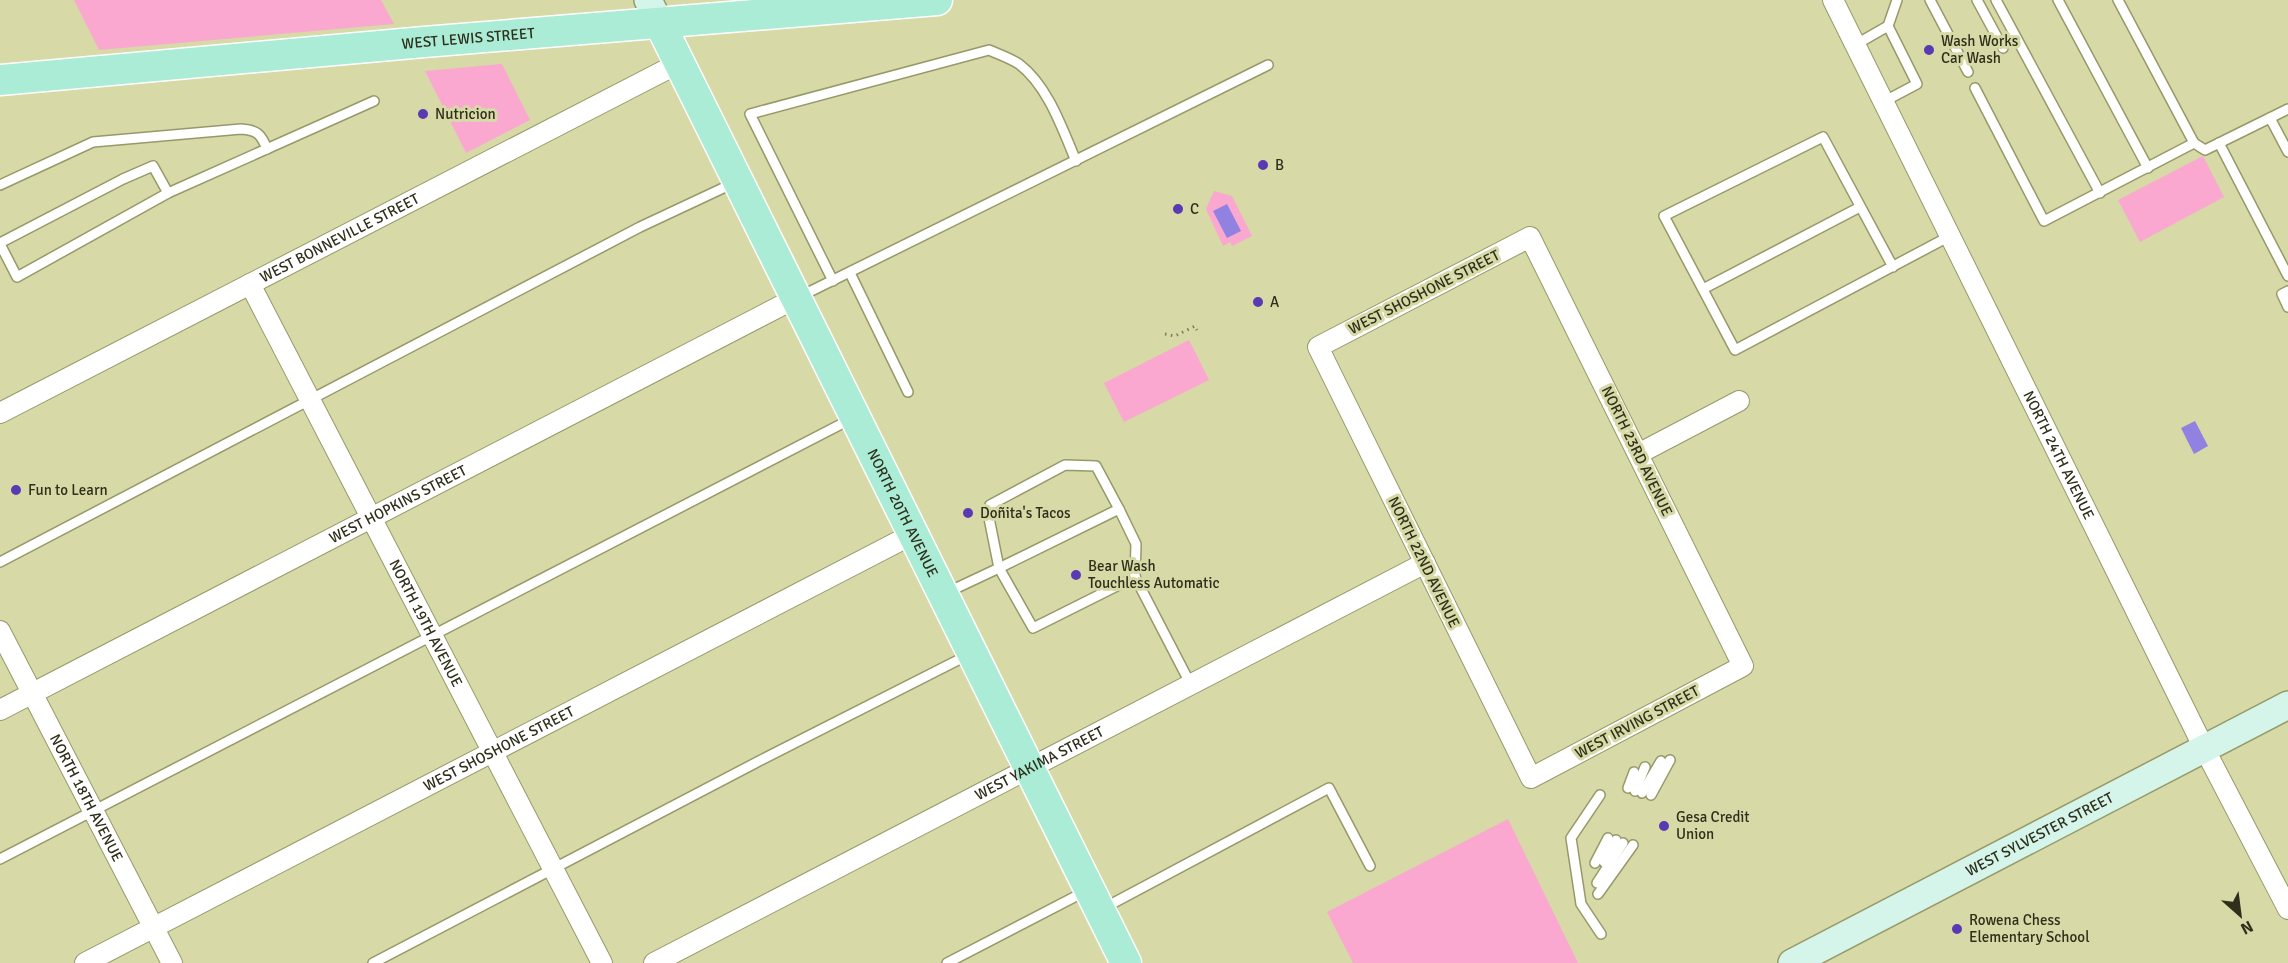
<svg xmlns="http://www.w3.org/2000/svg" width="2288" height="963" font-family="Signika,sans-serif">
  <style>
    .green { fill: #faa8cf }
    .water { fill: #9181e1 }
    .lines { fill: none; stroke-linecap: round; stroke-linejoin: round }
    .lane-casing { stroke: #979969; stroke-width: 12 }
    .street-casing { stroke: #979969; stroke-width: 22 }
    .secondary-casing { stroke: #979969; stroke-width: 30 }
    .primary-casing { stroke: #fff; stroke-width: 33 }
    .path { stroke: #7d7e5c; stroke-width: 3; stroke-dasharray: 1.5 4.5; stroke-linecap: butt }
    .lane { stroke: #fff; stroke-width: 9 }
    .street { stroke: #fff; stroke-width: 20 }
    .secondary { stroke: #d5f5eb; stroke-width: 27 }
    .primary { stroke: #aaecd6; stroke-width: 30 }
    .poi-dot { fill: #5a3ab2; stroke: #d7d9a7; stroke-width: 2 }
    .labels { text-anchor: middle; stroke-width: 6; stroke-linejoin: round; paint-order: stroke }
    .street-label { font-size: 15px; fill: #2f2f1b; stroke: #d7d9a7 }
    .poi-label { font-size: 15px; fill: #2f2f1b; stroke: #d7d9a7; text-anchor: start }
  </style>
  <rect width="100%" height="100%" fill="#d7d9a7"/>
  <g class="green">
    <path d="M74 0H381L394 24 99 50Z"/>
    <path d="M502 64 530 120 466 153 425 71Z"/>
    <path d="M2203 156 2224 197 2140 242 2118 200Z"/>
    <path d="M1214 191 1232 196 1252 236 1232 246 1230 242 1223 246 1206 209Z"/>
    <path d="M1189 340 1209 380 1124 422 1104 383Z"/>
    <path d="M1508 819 1578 963H1353L1327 912Z"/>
  </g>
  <g class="water">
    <path d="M1227 204 1241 231 1227 238 1213 211Z"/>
    <path d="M2195 421 2208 446 2194 454 2181 428Z"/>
  </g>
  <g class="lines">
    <defs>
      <g id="lane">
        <path d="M1930 0 1968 72"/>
        <path d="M1977 0 2003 48"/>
        <path d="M1996 0 2100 193"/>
        <path d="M2058 0 2148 168"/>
        <path d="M2118 0 2194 143"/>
        <path d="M1888 26 1897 0"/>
        <path d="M1855 45 1888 26 1917 84 1883 102"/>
        <path d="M1975 88 2044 221 2194 143 2205 150 2288 109"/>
        <path d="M2270 118 2288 152"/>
        <path d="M2219 143 2288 276"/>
        <path d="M0 185 93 142 241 129C257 130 261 134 267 149"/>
        <path d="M0 243 123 179 153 166 168 193"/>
        <path d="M0 244 17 277 168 193 374 101"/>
        <path d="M1893 267 1823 137 1664 216 1735 350 1950 236"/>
        <path d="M850 273 908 392"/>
        <path d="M833 281 750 114 989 50C998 54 1010 58 1019 64 1048 86 1062 128 1076 161"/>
        <path d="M1703 289 1860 207"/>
        <path d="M2288 291 2282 294 2288 307"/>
        <path d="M801 296 1268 65"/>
        <path d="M1119 509 1136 544 1135 577"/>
        <path d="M0 562 640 227 736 182"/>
        <path d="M948 592 999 568 988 513 990 505 1065 465 1096 466 1119 509 999 568 1033 628 1135 577 1191 685"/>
        <path d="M1628 788 1634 772"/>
        <path d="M1635 791 1645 767"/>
        <path d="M1642 793 1661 761"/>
        <path d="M1600 795 1571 838 1581 904 1601 934"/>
        <path d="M1651 795 1670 760"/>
        <path d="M0 859 853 418"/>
        <path d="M1604 862 1616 840"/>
        <path d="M1595 863 1608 838"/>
        <path d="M1597 883 1623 843"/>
        <path d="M1598 894 1633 845"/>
        <path d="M1104 908 1329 788 1370 866"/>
        <path d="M373 963 763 759 970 654"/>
        <path d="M947 963 1086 891"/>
      </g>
      <g id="street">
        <path id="s1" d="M1833 0 2204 748 2288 909"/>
        <path d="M1530 237 1743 666 1531 778 1318 347Z"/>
        <path id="s2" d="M250 284 602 963"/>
        <path id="s3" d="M0 413 679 63"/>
        <path d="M1638 454 1739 401"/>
        <path id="s4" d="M0 631 172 963"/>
        <path id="s5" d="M0 710 796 298"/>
        <path id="s6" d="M85 963 913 534"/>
        <path id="s7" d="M654 963 1425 563"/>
      </g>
      <g id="secondary">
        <path d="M648 0 660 24"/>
        <path id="s8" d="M1792 963 2288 705"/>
      </g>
      <g id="primary">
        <path id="s9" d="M660 24 1126 963"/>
        <path id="s10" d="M0 80 424 42 937 0"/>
      </g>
    </defs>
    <use href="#lane" class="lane-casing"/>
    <use href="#street" class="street-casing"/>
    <use href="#secondary" class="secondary-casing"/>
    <use href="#primary" class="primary-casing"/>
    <path class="path" d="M1165 334 1175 336 1195 326 1197 330"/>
    <use href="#lane" class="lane"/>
    <use href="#street" class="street"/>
    <use href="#secondary" class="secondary"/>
    <use href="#primary" class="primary"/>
  </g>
  <g class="poi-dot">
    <circle cx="1929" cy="50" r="6"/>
    <circle cx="423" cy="114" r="6"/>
    <circle cx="1263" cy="165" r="6"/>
    <circle cx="1178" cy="209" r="6"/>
    <circle cx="1258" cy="302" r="6"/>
    <circle cx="16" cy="490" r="6"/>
    <circle cx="968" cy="513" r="6"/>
    <circle cx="1076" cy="575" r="6"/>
    <circle cx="1664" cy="826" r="6"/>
    <circle cx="1957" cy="929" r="6"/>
  </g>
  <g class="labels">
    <g class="street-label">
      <text dy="5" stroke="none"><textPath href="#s10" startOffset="470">WEST LEWIS STREET</textPath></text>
      <text dy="5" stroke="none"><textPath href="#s3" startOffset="382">WEST BONNEVILLE STREET</textPath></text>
      <text transform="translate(1424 292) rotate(-27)" y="5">WEST SHOSHONE STREET</text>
      <text transform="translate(1637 451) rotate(64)" y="5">NORTH 23RD AVENUE</text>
      <text dy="5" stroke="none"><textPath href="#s1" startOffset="508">NORTH 24TH AVENUE</textPath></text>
      <text dy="5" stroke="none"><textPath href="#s5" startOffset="448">WEST HOPKINS STREET</textPath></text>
      <text dy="5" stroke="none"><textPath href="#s9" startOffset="546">NORTH 20TH AVENUE</textPath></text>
      <text transform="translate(1424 562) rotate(64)" y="5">NORTH 22ND AVENUE</text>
      <text dy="5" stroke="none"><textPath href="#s2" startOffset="382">NORTH 19TH AVENUE</textPath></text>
      <text transform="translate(1637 722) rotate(-28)" y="5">WEST IRVING STREET</text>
      <text dy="5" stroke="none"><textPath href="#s6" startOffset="466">WEST SHOSHONE STREET</textPath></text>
      <text dy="5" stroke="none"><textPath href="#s7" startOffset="434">WEST YAKIMA STREET</textPath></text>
      <text dy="5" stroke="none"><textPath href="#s4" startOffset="188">NORTH 18TH AVENUE</textPath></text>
      <text dy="5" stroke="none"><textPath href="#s8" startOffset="279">WEST SYLVESTER STREET</textPath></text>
    </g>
    <g class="poi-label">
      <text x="1941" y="46">Wash Works<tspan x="1941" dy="17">Car Wash</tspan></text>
      <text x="435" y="119">Nutricion</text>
      <text x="1275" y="170">B</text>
      <text x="1190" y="214">C</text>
      <text x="1270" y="307">A</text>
      <text x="28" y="495">Fun to Learn</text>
      <text x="980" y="518">Doñita's Tacos</text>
      <text x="1088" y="571">Bear Wash<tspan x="1088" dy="17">Touchless Automatic</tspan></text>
      <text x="1676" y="822">Gesa Credit<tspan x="1676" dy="17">Union</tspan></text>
      <text x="1969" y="925">Rowena Chess<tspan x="1969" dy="17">Elementary School</tspan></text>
    </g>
  </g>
  <g transform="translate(2240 915) rotate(152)" stroke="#d7d9a7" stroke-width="4.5" paint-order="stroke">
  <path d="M0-4.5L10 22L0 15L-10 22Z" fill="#2f2f1b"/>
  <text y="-9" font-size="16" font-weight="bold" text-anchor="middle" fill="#2f2f1b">N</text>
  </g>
</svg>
